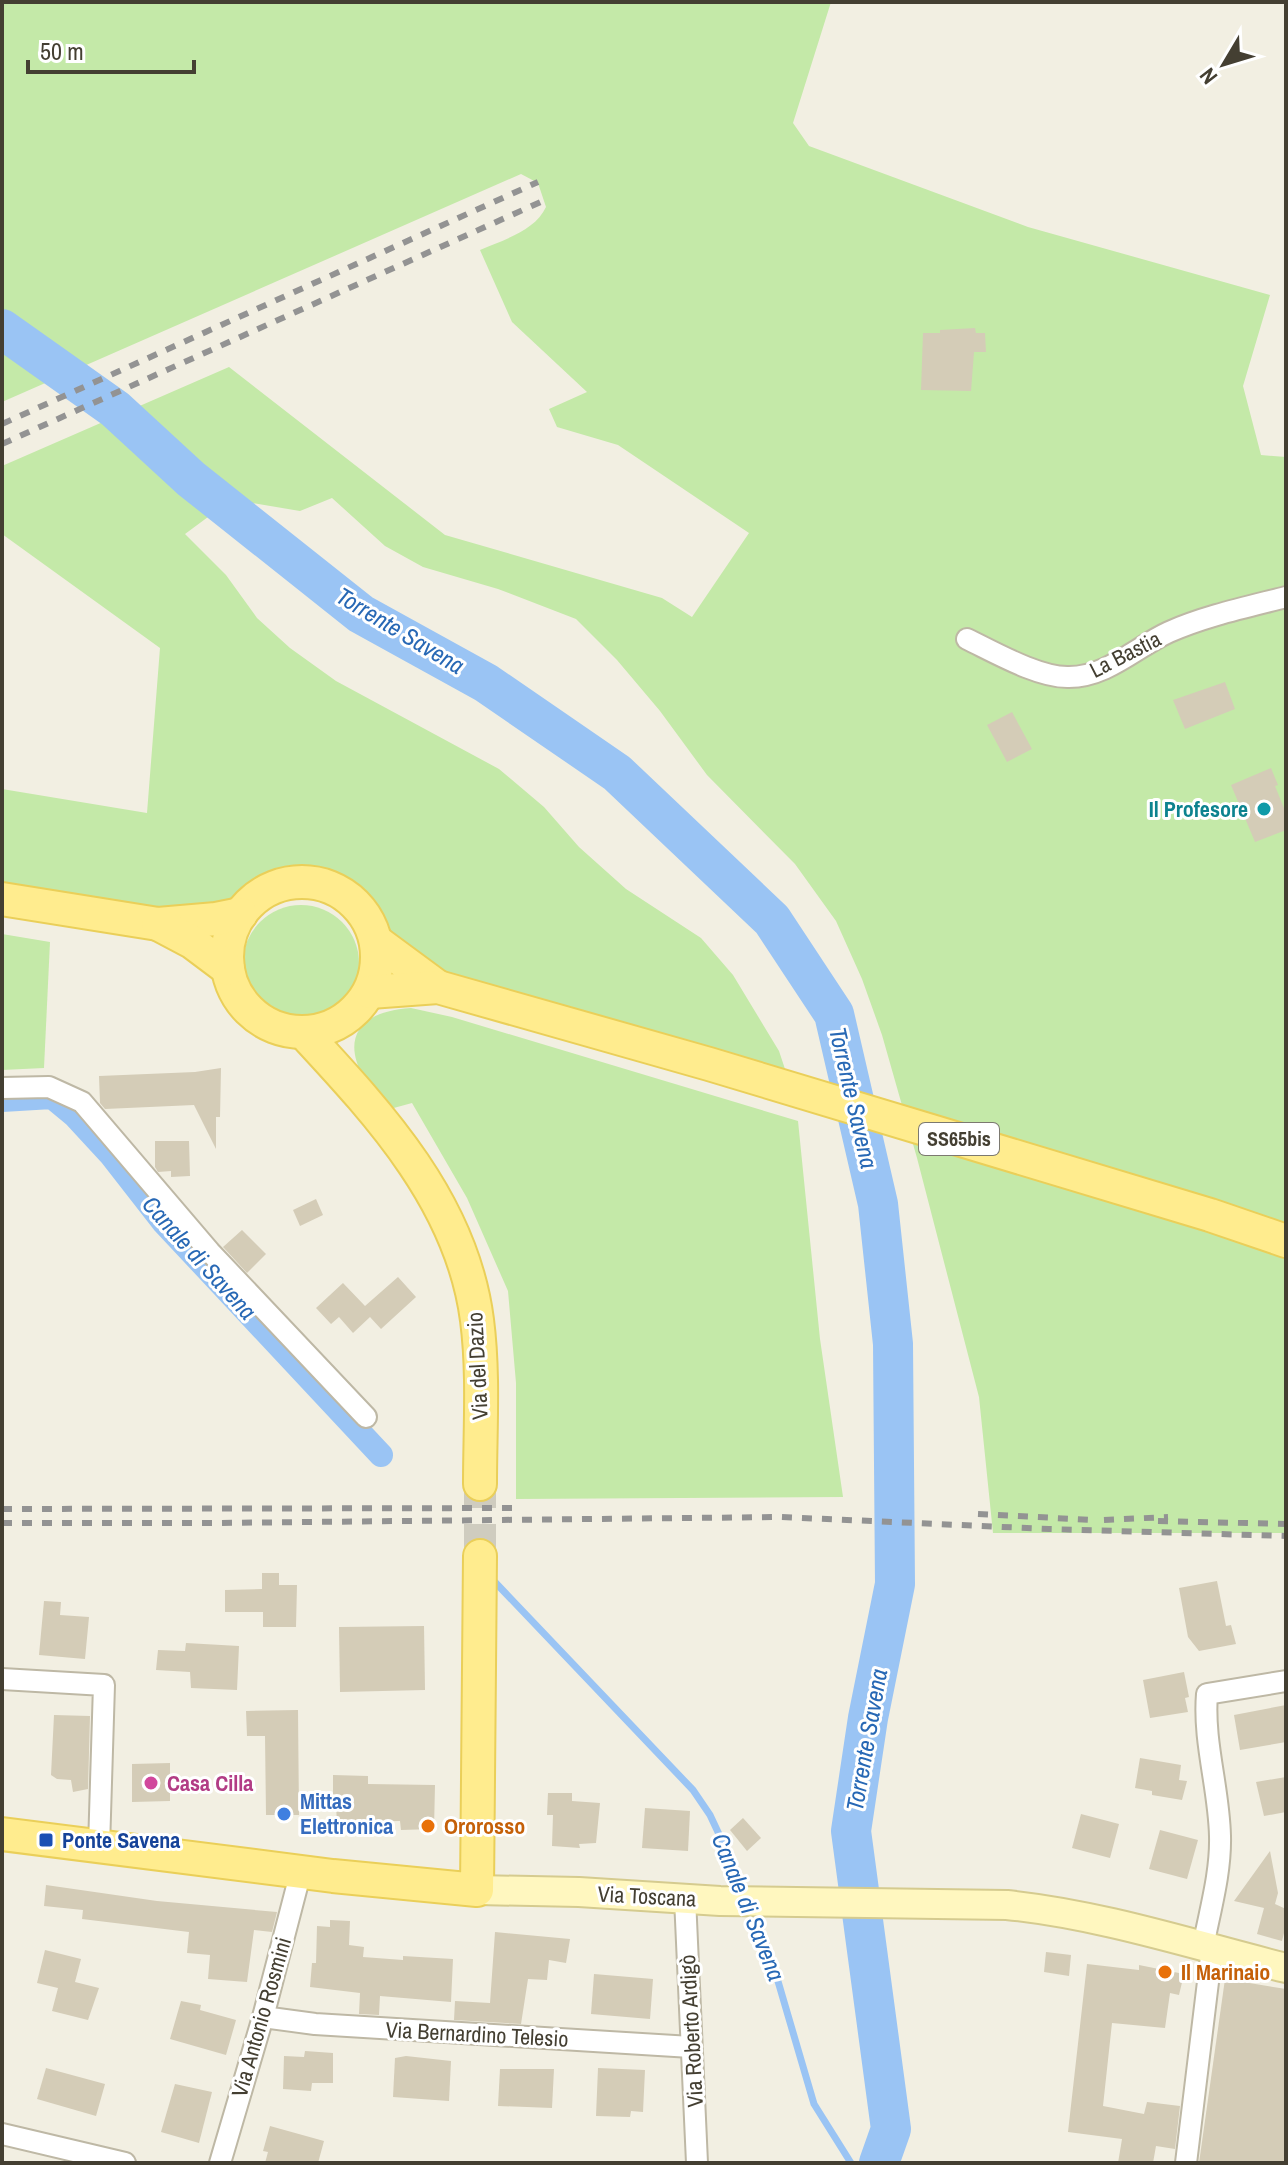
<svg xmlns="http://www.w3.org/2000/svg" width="1288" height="2165" font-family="'Archivo Narrow',sans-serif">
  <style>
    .green { fill: #c4e9a8 }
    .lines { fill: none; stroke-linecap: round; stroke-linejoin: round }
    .stream { stroke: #9ac4f4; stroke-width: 7 }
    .canal { stroke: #9ac4f4; stroke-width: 24 }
    .river { stroke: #9ac4f4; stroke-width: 40 }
    .building { fill: #d4ccb7 }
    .primary-tunnel { stroke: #cfccbf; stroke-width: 32; stroke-dasharray: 32 16; stroke-linecap: butt }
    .street-casing { stroke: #beb8a5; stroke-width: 24 }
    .secondary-casing { stroke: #d5cb8f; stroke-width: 32 }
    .primary-casing { stroke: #eacf59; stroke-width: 36 }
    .street { stroke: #fff; stroke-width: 20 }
    .secondary { stroke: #fff7bf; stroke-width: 28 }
    .primary { stroke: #ffec8e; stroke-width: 32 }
    .rail { stroke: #939393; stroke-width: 6; stroke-dasharray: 10 10; stroke-linecap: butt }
    .culture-dot { fill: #0f9aa8; stroke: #fff; stroke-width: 3 }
    .hotel-dot { fill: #d1479c; stroke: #fff; stroke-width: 3 }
    .shop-dot { fill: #3f7fe0; stroke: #fff; stroke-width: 3 }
    .food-dot { fill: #e8710a; stroke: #fff; stroke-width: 3 }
    .transit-dot { fill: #1a4fb4; stroke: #fff; stroke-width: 3 }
    .labels { text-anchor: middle; stroke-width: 6; stroke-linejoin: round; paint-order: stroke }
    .shield { fill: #fff; stroke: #7c7970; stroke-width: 2 }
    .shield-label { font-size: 20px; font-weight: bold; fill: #443f32 }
    .street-label { font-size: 22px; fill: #443f32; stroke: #fff }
    .culture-label { font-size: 22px; font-weight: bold; fill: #0d838f; stroke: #fff; text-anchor: end }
    .hotel-label { font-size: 22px; font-weight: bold; fill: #b23c85; stroke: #fff; text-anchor: start }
    .shop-label { font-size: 22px; font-weight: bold; fill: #366cbe; stroke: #fff; text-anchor: start }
    .food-label { font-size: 22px; font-weight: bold; fill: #c56008; stroke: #fff; text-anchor: start }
    .transit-label { font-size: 22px; font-weight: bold; fill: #164399; stroke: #fff; text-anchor: start }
    .water-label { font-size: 24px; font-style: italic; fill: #2768b5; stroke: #fff }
  </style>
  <rect width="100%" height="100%" fill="#f2efe2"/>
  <g class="green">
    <path d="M2 2H831L793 123 809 146 1028 227 1270 295 1243 386 1261 455 1286 457V1533H993L979 1397 917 1158 882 1035 862 979 836 921 795 864 707 775 660 711 617 660 576 619 498 589 423 567 385 546 332 498 300 511 252 503 208 517 185 534 226 575 257 618 290 648 336 681 499 769 544 807 579 847 626 889 701 938 733 975 779 1051 785 1069 430 968 384 933 365 901 351 889 332 878 317 874 298 872 269 877 221 907 188 912 2 884V789L147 813 160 648 2 534V466L229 367 445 535 662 598 692 617 749 533 618 445 557 427 549 409 587 392 512 322 480 250C503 240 535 231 546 207L538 183 521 174 2 402Z"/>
    <circle cx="301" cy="963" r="58"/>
    <path d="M2 934 50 942 44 1068 2 1070Z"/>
    <path d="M411 1008 452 1017 798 1121 820 1339 843 1497 516 1499V1383L508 1291 467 1198 412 1103 390 1109C344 1067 334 1013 411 1008Z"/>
  </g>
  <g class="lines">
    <g class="stream">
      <path d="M492 1579 693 1790 710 1815 747 1894"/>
      <path d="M753 1909 770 1954 814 2104 851 2163"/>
    </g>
    <path class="canal" d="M2 1100 52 1097 75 1116 111 1155 164 1223 381 1455"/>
    <path class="river" d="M2 329 115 409 191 479 361 614 486 683 617 773 772 920 834 1014 878 1204 893 1344 895 1584 868 1718 851 1831 891 2129 879 2163"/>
  </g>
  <g class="building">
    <path d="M975 328 976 333H985L986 352H974L971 391 921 390 923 333H940V330Z"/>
    <path d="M1225 682 1235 709 1185 729 1173 700Z"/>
    <path d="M1012 712 1032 749 1007 762 987 725Z"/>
    <path d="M1271 768 1278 785 1275 786 1286 813V830L1255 842 1231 785Z"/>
    <path d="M221 1068 220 1117H216V1149L194 1105 105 1109 100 1103 99 1076 195 1072Z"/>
    <path d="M155 1141H189L190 1176 171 1177V1171L158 1172 155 1167Z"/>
    <path d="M316 1199 323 1215 300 1226 293 1210Z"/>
    <path d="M242 1230 266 1254 247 1273 223 1247Z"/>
    <path d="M398 1277 416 1297 381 1329 370 1317 353 1333 339 1317 331 1324 316 1308 343 1283 365 1306Z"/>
    <path d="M262 1573H279V1585H297L296 1627H263V1612H225V1590L262 1589Z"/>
    <path d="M1217 1581 1226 1626 1231 1625 1236 1644 1199 1651 1188 1637 1179 1588Z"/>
    <path d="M44 1601 61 1602 60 1615 89 1617 85 1659 39 1655Z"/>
    <path d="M424 1626 425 1690 340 1692 339 1627Z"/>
    <path d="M186 1643 239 1646 237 1690 191 1688 190 1672 156 1670 158 1650 185 1651Z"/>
    <path d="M1184 1672 1189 1697 1185 1698 1188 1712 1150 1718 1143 1680Z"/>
    <path d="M1286 1705V1742L1240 1750 1234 1715Z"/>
    <path d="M298 1710 299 1815H266L265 1736H247L246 1711Z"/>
    <path d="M54 1715 90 1716 88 1789 73 1792 71 1780 57 1779 51 1775Z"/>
    <path d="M1140 1758 1181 1765 1179 1780 1187 1781 1182 1800 1152 1795V1791L1135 1788Z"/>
    <path d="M170 1763V1801L132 1802V1764Z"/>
    <path d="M333 1775 368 1776V1784L435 1785 434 1829 401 1830 400 1821 337 1822 336 1806 333 1807Z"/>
    <path d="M1286 1777V1812L1264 1816 1256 1782Z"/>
    <path d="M548 1793H572V1801L600 1803 596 1843 579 1844 580 1848 552 1846 553 1815H547Z"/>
    <path d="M645 1808 690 1811 688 1851 642 1848Z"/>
    <path d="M1081 1814 1119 1824 1110 1858 1072 1848Z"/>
    <path d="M743 1818 761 1838 747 1851 730 1830Z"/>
    <path d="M1160 1830 1198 1840 1187 1879 1149 1869Z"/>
    <path d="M1270 1851 1278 1893 1275 1904 1286 1909V1925L1282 1941 1257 1934 1264 1908 1234 1901Z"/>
    <path d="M46 1885 157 1901 277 1912 272 1932 254 1930 247 1982 208 1979 210 1955 187 1953 189 1932 82 1919 83 1910 44 1906Z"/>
    <path d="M330 1920 350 1921 349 1945 364 1947 363 1957 403 1960V1956L453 1959 451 2002 380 1996 379 2015 359 2014 360 1993 310 1987 312 1963H316L317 1926 330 1927Z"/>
    <path d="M495 1932 570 1939 566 1963 549 1960 547 1980 528 1979 521 2024 454 2020 455 2001 490 2003Z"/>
    <path d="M45 1950 81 1959 75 1982 99 1988 88 2020 52 2011 58 1988 37 1983Z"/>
    <path d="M1046 1952 1071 1955 1069 1976 1044 1972Z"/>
    <path d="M1087 1964 1139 1970V1965L1184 1974 1179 1995 1170 1993 1165 2028 1112 2023 1103 2106 1144 2114 1147 2102 1180 2106 1175 2149 1156 2146 1153 2163H1118L1122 2139 1068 2132Z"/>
    <path d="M594 1974 653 1979 650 2019 591 2014Z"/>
    <path d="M1225 1979 1286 1989V2163H1199Z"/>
    <path d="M181 2001 201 2005 200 2010 236 2020 226 2055 170 2039Z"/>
    <path d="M305 2051 333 2053V2083H312L311 2091 283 2089 284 2056 304 2057Z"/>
    <path d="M406 2056 451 2061 449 2101 393 2097 395 2058Z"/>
    <path d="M46 2068 105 2084 96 2116 37 2099Z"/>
    <path d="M598 2068 645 2070 643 2112 631 2111 630 2117 596 2116Z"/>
    <path d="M500 2069H554L552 2108 498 2106Z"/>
    <path d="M175 2084 212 2092 199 2143 161 2132Z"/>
    <path d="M270 2126 324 2141 318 2163H265L268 2152 263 2151Z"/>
  </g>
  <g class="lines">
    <path class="primary-tunnel" d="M480 1556V1484"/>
    <defs>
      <g id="street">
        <path d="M967 639C994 652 1039 678 1069 677 1107 677 1136 647 1169 632 1205 616 1247 607 1286 597"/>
        <path d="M2 1088 49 1087 82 1102 210 1252 366 1417"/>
        <path d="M2 1679 104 1685 99 1847"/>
        <path d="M685 1898 697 2163"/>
        <path d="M1203 1947C1210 1910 1221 1873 1220 1836 1219 1788 1203 1742 1207 1694L1286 1681"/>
        <path d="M263 2017 315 2024 691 2047"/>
        <path d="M2 2134 125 2163"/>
        <path d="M220 2163 263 2017 301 1871"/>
        <path d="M1186 2163 1212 1949"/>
      </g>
      <path id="secondary" d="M477 1890 579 1892 720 1901 1007 1905C1103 1915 1194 1945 1286 1968"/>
      <g id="primary">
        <circle cx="302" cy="957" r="75"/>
        <path d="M2 899 158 924 216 919 241 914"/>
        <path d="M158 924 192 942 228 969"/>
        <path d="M377 942 438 987"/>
        <path d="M370 992 438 987 709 1064 1210 1215 1286 1241"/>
        <path d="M304 1033C380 1115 462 1203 477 1320 484 1374 480 1430 480 1484"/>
        <path d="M2 1834 333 1876 477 1890 480 1556"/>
      </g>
    </defs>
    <use href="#street" class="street-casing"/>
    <use href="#secondary" class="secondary-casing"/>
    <use href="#primary" class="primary-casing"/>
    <use href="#street" class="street"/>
    <use href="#secondary" class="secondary"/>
    <use href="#primary" class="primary"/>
    <g class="rail">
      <path d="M2 424 538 182"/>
      <path d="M2 444 545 200"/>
      <path d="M2 1509 518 1508"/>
      <path d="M978 1514 1094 1520"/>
      <path d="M1104 1520 1168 1517"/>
      <path d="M1158 1521 1286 1524"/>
      <path d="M2 1523H215L781 1517 1049 1529 1286 1536"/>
    </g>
  </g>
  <circle class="culture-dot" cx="1264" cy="809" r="8"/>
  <circle class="hotel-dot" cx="151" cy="1783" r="8"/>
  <circle class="shop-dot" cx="284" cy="1814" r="8"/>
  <g class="food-dot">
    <circle cx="428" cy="1826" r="8"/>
    <circle cx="1165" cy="1972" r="8"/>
  </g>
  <rect class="transit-dot" x="38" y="1832" width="16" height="16" rx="4"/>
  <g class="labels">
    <rect class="shield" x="919" y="1123" width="80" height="32" rx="6"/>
    <g class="shield-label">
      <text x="959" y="1146">SS65bis</text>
    </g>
    <g class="street-label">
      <text transform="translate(1125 654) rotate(-27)" y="8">La Bastia</text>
      <text transform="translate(477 1366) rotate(-93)" y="8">Via del Dazio</text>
      <text transform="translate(647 1896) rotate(3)" y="8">Via Toscana</text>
      <text transform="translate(261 2017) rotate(-74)" y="8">Via Antonio Rosmini</text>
      <text transform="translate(691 2031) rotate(-93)" y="8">Via Roberto Ardigò</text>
      <text transform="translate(477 2034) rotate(3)" y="8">Via Bernardino Telesio</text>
    </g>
    <g class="culture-label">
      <text x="1248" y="817">Il Profesore</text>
    </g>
    <g class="hotel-label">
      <text x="167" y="1791">Casa Cilla</text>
    </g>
    <g class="shop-label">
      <text x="300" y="1809">Mittas<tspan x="300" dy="25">Elettronica</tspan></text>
    </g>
    <g class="food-label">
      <text x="444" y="1834">Ororosso</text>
      <text x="1181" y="1980">Il Marinaio</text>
    </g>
    <g class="transit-label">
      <text x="62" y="1848">Ponte Savena</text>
    </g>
    <g class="water-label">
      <text transform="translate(400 631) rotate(31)" y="8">Torrente Savena</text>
      <text transform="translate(853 1098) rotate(77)" y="8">Torrente Savena</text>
      <text transform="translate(199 1258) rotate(48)" y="8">Canale di Savena</text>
      <text transform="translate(867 1740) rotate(-80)" y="8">Torrente Savena</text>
      <text transform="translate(748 1907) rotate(68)" y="8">Canale di Savena</text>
    </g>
  </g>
  <rect width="1288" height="2165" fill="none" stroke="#443f32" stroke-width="8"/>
  <g transform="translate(1224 64) rotate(232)" stroke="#ffffff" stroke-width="6" paint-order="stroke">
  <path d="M0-6L14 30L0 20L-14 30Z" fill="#443f32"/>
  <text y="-12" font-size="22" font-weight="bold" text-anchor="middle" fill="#443f32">N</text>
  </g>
  <path d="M28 60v12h166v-12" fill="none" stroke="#443f32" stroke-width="4"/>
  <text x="40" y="60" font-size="24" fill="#443f32" stroke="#ffffff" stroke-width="6" paint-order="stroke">50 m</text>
</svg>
